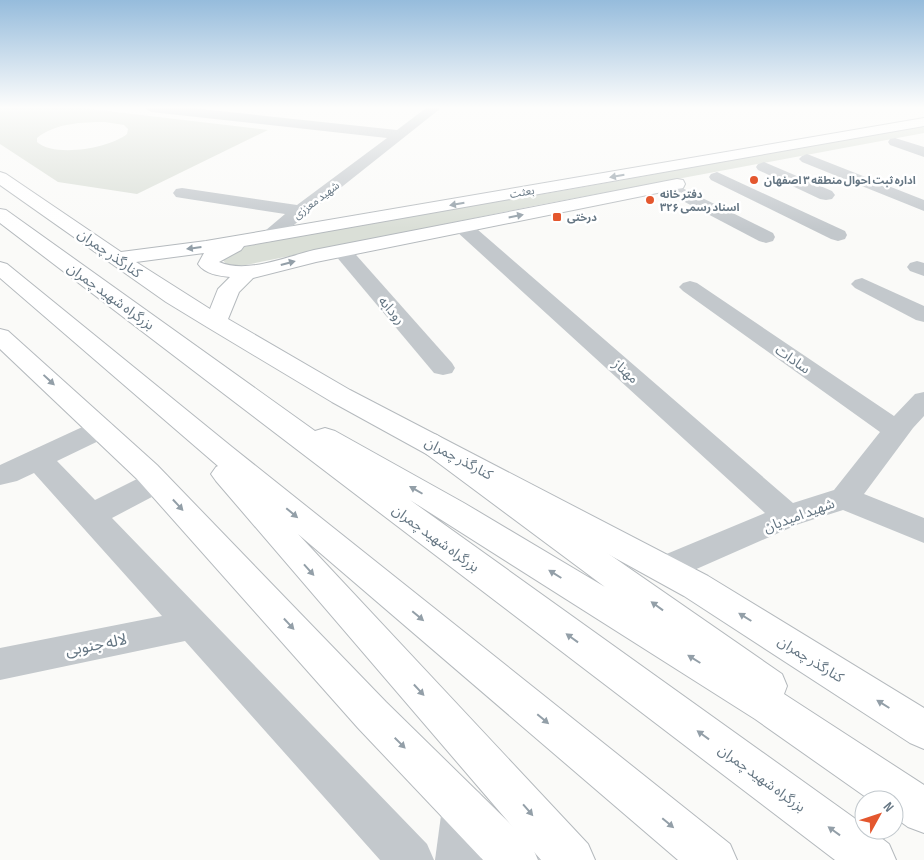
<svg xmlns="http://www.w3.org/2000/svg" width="924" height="860" font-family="'Sofia Sans Condensed','Noto Sans Arabic',sans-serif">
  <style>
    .green { fill: #dadfd7; fill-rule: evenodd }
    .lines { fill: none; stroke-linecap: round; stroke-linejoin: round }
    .major-casing { stroke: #b5babe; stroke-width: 2 }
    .highway-casing { stroke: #b4b9bd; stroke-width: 2 }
    .minor { fill: #c3c8cc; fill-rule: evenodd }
    .major { fill: #fff; fill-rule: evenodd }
    .highway { fill: #fff; fill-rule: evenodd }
    .oneway { fill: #939fa8 }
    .poi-dot { fill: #e4572e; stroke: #fff; stroke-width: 2 }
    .labels { text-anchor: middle; stroke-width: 5; stroke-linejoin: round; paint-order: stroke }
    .far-poi-label { font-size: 11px; font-weight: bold; fill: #657683; stroke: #fff; text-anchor: start }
    .far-street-label { font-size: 11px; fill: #657683; stroke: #fff }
    .street-label { font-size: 14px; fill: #657683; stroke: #fff }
    .near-street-label { font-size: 16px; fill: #657683; stroke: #fff }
  </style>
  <rect width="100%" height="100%" fill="#fafaf8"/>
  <g class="green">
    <path d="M0 108H82L268 130 137 194 58 182 0 144ZM105 122 124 125 128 129 127 134C110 148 55 158 37 142V138C55 123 83 122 105 122Z"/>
    <path d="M924 126V133L533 206 241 266 226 264 222 259 243 247 334 229 549 193Z"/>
  </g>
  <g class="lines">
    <defs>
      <g id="major">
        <path d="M924 118V126L244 246 241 250 219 262C247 274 286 257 314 250L677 179 683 180 685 184 683 188 677 189 316 262 253 278 239 292 228 319 350 390 708 576 924 708V749L910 743 684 596 332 402 207 327 166 302 0 185V172L6 174 121 252 206 241ZM204 253 198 264C205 274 219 276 230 277L218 289 210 309 136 262Z"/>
        <path d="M0 329 8 331 157 465 386 702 531 844 538 860H483L358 728 137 479 0 349Z"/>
      </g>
      <g id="highway">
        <path d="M0 209 6 210 315 431 325 428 335 431 464 503 605 587 417 447 413 441 417 435 427 432 437 435 782 674 787 686 784 694 924 785V833L908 827 894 817V800H870L755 719 410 500 864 825V830H871L889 844 896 860H835L0 223Z"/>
        <path d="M0 262 7 264 232 447 730 844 737 860H678L298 534 588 844 595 860H541L216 481 211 474 216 467 218 466 0 278Z"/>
      </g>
    </defs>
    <use href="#major" class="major-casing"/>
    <use href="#highway" class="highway-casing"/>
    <g class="minor">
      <path d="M145 108H192L397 130 426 108H441L275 240 268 242 261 240 259 236 285 214 182 198 176 197 173 193 176 189 182 188 297 205 387 138 151 112Z"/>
      <path d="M895 138 924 147V157L890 145 888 142 890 139Z"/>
      <path d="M807 154 924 200V211L802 162 799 159 802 156Z"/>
      <path d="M764 162 832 191 835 195 832 199 826 200 820 199 758 170 756 167 758 164Z"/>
      <path d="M717 172 845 231 847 235 845 239 838 241 831 239 711 180 709 177 711 174Z"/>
      <path d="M668 181 773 233 775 237 773 241 766 243 759 241 662 190 660 186 662 182Z"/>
      <path d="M463 221 470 223 793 503 834 490 880 432 683 291 679 287 683 283 690 281 697 283 894 416 915 394 924 392V416L913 428 864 494 924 518V543L843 510 799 524 676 578 664 582 652 578 647 569 652 560 765 513 456 231 454 227 456 223Z"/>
      <path d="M342 245 349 247 452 363 455 368 452 373 443 375 434 373 335 255 332 251 335 247Z"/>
      <path d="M917 261 924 263V276L910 271 907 267 910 263Z"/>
      <path d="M862 278 924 306V322L916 320 855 288 851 284 855 280Z"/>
      <path d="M101 420 111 423 115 429 111 435 57 461 95 500 145 475 156 472 167 475 171 482 167 489 112 518 427 844 434 860H380L185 641 0 680V648L162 616 34 473 17 481 0 485V465L91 423Z"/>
      <path d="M464 786 480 792 486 808 481 860H435L442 808 448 792Z"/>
    </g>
    <use href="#major" class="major"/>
    <use href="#highway" class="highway"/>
  </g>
  <defs><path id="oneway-solid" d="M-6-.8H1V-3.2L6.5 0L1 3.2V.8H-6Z" transform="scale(1.25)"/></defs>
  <g class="oneway">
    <use href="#oneway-solid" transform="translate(617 176) rotate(170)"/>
    <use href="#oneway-solid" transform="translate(457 204) rotate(170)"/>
    <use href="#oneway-solid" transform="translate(516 216) rotate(-11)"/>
    <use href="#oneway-solid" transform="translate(194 248) rotate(173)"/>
    <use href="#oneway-solid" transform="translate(288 263) rotate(-15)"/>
    <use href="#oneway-solid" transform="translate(49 380) rotate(43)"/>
    <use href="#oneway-solid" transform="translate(416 490) rotate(-150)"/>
    <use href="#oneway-solid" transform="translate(178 505) rotate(47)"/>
    <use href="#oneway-solid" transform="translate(292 513) rotate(40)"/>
    <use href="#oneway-solid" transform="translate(309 570) rotate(48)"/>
    <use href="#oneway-solid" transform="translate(555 574) rotate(-148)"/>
    <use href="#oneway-solid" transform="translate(657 606) rotate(-144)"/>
    <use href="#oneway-solid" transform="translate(418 616) rotate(40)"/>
    <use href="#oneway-solid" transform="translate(745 617) rotate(-148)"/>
    <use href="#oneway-solid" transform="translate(289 624) rotate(47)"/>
    <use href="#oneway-solid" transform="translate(572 638) rotate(-144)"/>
    <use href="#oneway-solid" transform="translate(694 659) rotate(-148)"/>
    <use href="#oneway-solid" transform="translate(419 690) rotate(47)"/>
    <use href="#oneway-solid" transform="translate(883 704) rotate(-148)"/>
    <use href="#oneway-solid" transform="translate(543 719) rotate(40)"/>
    <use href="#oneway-solid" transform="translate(703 735) rotate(-144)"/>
    <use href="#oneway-solid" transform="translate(400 743) rotate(45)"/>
    <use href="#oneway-solid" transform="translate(528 810) rotate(49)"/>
    <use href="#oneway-solid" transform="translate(668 823) rotate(40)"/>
    <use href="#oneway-solid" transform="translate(834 831) rotate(-144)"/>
  </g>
  <linearGradient id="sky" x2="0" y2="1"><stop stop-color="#96bcdc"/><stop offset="0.47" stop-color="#fdfdfc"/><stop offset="1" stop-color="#fdfdfc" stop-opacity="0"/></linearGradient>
  <rect width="924" height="229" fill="url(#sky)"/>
  <g class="poi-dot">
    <circle cx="754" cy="180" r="5"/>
    <circle cx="650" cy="200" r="5"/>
    <rect x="552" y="212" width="10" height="10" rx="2.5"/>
  </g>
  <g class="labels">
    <g class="far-poi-label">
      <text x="764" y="184">اداره ثبت احوال منطقه ۳ اصفهان</text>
      <text x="660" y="198">دفتر خانه<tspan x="660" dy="13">اسناد رسمی ۳۲۶</tspan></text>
      <text x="567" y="221">درختی</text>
    </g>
    <g class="far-street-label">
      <text transform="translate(522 192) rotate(-10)" y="4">بعثت</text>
      <text transform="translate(316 200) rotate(-37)" y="4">شهید معززی</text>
    </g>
    <g class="street-label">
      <text transform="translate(110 253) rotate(35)" y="5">کنارگذر چمران</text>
      <text transform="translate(111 296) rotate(36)" y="5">بزرگراه شهید چمران</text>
      <text transform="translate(392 310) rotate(49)" y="5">رودابه</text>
      <text transform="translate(793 359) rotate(35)" y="5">سادات</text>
      <text transform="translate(626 371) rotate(42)" y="5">مهناز</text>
      <text transform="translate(459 458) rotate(28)" y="5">کنارگذر چمران</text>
      <text transform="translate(799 515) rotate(-20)" y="5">شهید امیدیان</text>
      <text transform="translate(436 538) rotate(36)" y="5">بزرگراه شهید چمران</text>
      <text transform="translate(811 659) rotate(32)" y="5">کنارگذر چمران</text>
      <text transform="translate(762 778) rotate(36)" y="5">بزرگراه شهید چمران</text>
    </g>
    <g class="near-street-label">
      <text transform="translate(96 644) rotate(-11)" y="6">لاله جنوبی</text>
    </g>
  </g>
  <g transform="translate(879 815) rotate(50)"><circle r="24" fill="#ffffff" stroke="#c1c8cd"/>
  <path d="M0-4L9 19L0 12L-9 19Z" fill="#e4572e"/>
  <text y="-8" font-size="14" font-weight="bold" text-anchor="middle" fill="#657683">N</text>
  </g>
</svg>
